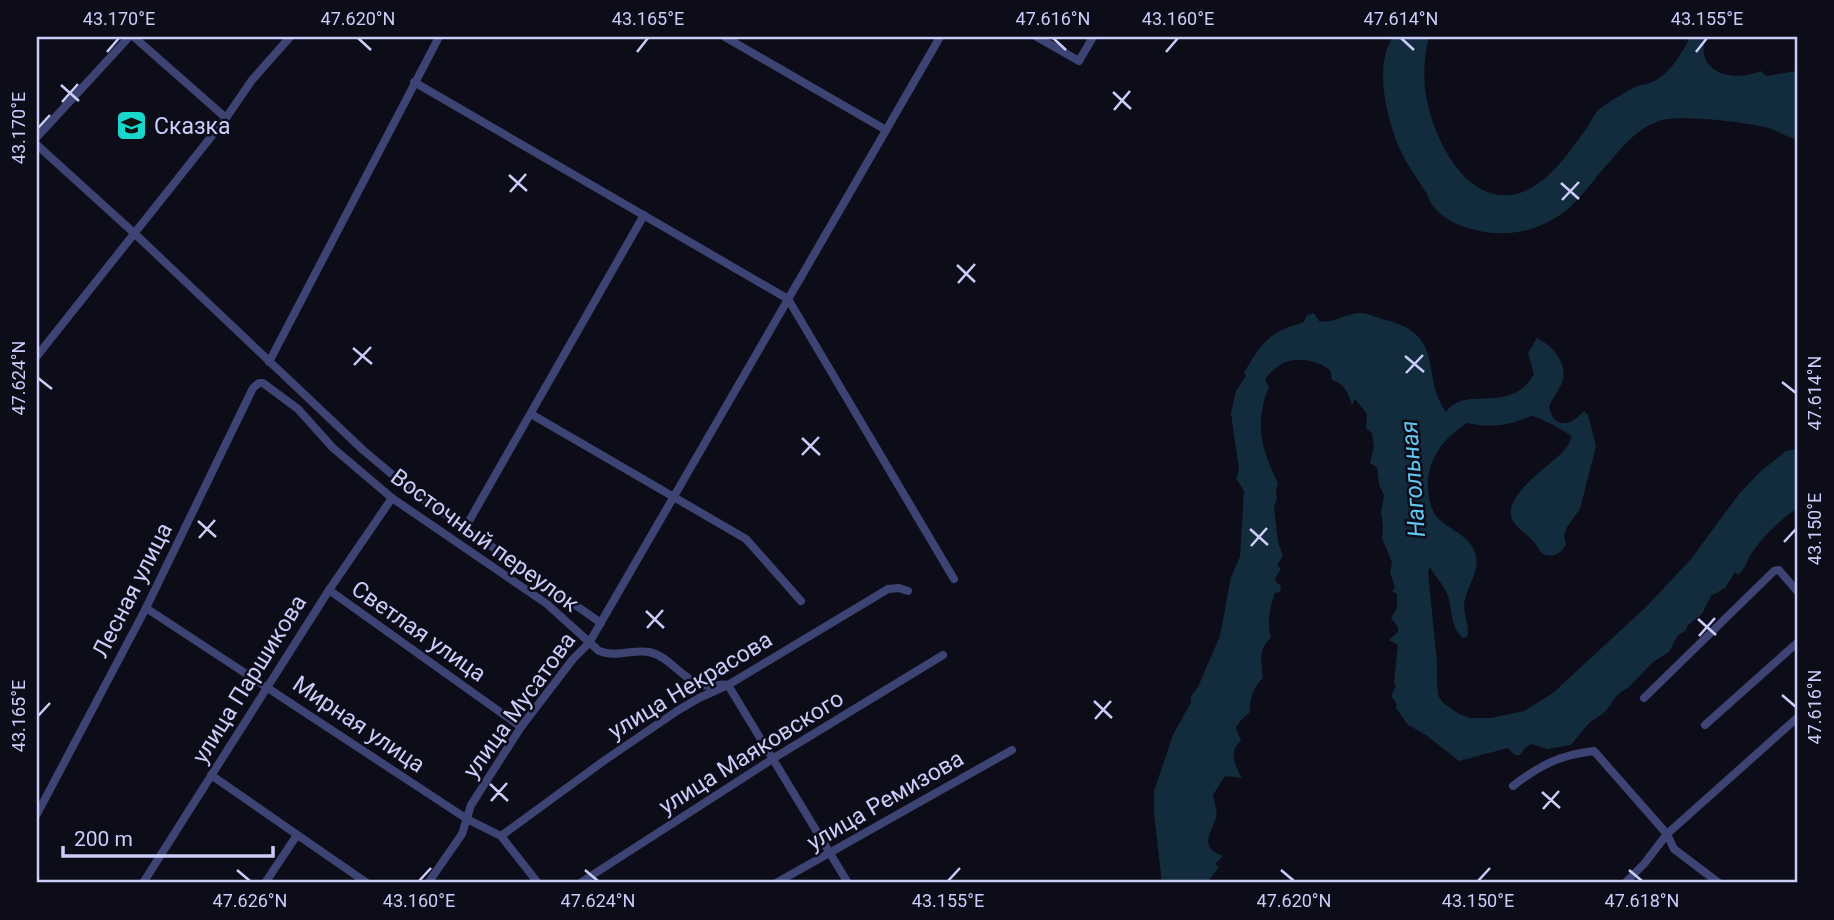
<svg xmlns="http://www.w3.org/2000/svg" width="1834" height="920" font-family="Roboto,sans-serif">
  <style>
    .water { fill: #122b3d }
    .lines { fill: none; stroke-linecap: round; stroke-linejoin: round }
    .minor { stroke: #3d4373; stroke-width: 8 }
    .ticks { fill: none; stroke: #cbcdf9; stroke-width: 2.5 }
    .labels { text-anchor: middle; stroke-width: 5; stroke-linejoin: round; paint-order: stroke }
    .poi-label { font-size: 23px; fill: #cbcdf9; stroke: #0d0d1a; text-anchor: start }
    .street-label { font-size: 23px; fill: #cbcdf9; stroke: #0d0d1a }
    .water-label { font-size: 24px; font-style: italic; fill: #65c4ed; stroke: #0d0d1a }
    .neatline { fill: none; stroke: #cbcdf9; stroke-width: 2.5 }
    .ticks-label { font-size: 18px; text-anchor: middle; fill: #cbcdf9 }
  </style>
  <rect width="100%" height="100%" fill="#0d0d1a"/>
  <g class="water">
    <path d="M1393 37H1429C1424 56 1423 76 1426 95 1433 140 1471 216 1527 190 1551 179 1571 150 1586 129 1591 122 1594 113 1601 108 1612 100 1626 91 1638 86 1645 84 1652 83 1658 79 1672 70 1683 51 1690 37H1706C1693 73 1735 83 1761 71L1766 76 1797 71V139C1785 137 1778 131 1768 128 1747 122 1682 115 1662 120 1641 126 1626 142 1612 159 1598 174 1585 193 1570 207 1541 233 1501 240 1465 227 1449 222 1432 211 1427 194 1416 177 1401 156 1395 137 1385 108 1375 64 1393 37Z"/>
    <path d="M1314 313 1319 321C1333 324 1345 314 1360 313 1367 313 1378 318 1386 320 1447 336 1420 375 1446 412 1465 384 1511 416 1534 374L1528 353 1537 338C1555 347 1571 367 1560 387 1556 394 1552 399 1549 407 1554 431 1572 425 1584 411L1588 415 1596 446 1580 509 1567 527 1564 536 1566 544C1561 554 1553 558 1543 554 1538 550 1537 545 1533 541 1527 534 1518 529 1513 521 1500 500 1543 470 1556 458 1564 451 1569 446 1572 436 1566 432 1538 416 1532 416 1525 417 1518 422 1511 423 1495 427 1482 426 1467 423 1443 438 1426 461 1428 490 1429 499 1431 509 1436 516 1448 530 1469 534 1475 553 1482 571 1465 588 1464 605 1464 616 1470 626 1467 637L1463 638C1450 627 1453 611 1448 596 1445 586 1435 577 1430 567L1428 572 1437 662V685L1438 695 1442 702 1459 714 1470 718H1491L1524 711 1553 693 1647 606 1691 559 1739 494 1760 472 1786 451 1797 449V509C1780 519 1764 536 1753 551 1747 559 1746 568 1738 575L1735 572 1725 588 1711 596 1702 614 1688 625 1685 631 1678 635 1669 652 1653 662 1629 687 1618 694 1605 712 1589 723 1571 745 1548 749 1531 744 1525 748 1520 755H1515L1508 748 1459 761 1426 735 1408 725 1396 708 1397 704 1391 696 1396 686 1394 682 1398 645 1389 640 1398 632V627L1391 618 1397 608V594L1392 591 1395 587 1390 573 1392 562 1382 538 1383 526 1381 512 1384 495 1379 485 1377 467 1370 463 1374 447 1372 433 1366 428 1367 414 1355 399 1352 405C1348 393 1345 384 1332 380L1330 370C1308 354 1279 356 1265 380L1269 387C1254 423 1261 449 1278 483L1276 490 1277 499 1274 507 1278 542 1283 556 1277 565 1281 569 1275 578 1276 582 1281 586 1280 592 1275 593C1269 608 1267 623 1271 638 1258 648 1261 663 1263 678 1253 687 1249 700 1250 712L1240 721 1236 728 1241 741C1228 751 1235 766 1242 778L1225 776 1213 795C1214 802 1218 812 1216 818 1211 833 1198 847 1223 856L1215 864 1219 867 1210 879 1211 883H1162L1154 814V791L1173 735 1191 702V696L1198 687 1220 636 1231 577 1240 557 1244 491 1236 478 1239 470 1231 413 1236 391 1246 376 1244 373C1253 357 1264 338 1282 330 1289 326 1297 325 1304 322L1307 315Z"/>
  </g>
  <g class="lines">
    <g class="minor">
      <path d="M134 37 226 118"/>
      <path d="M725 37 886 130"/>
      <path d="M1037 37 1079 61 1093 37"/>
      <path d="M414 82 788 299 954 579"/>
      <path d="M37 137 129 37"/>
      <path d="M37 145 133 232 363 450 412 491 601 623"/>
      <path d="M37 356 226 118 252 80 290 37"/>
      <path d="M269 362 439 37"/>
      <path d="M531 414 746 539 801 601"/>
      <path d="M465 528 644 215"/>
      <path d="M329 590 521 727"/>
      <path d="M146 608 467 819 501 836 538 883"/>
      <path d="M1644 698 1774 571 1779 570 1797 591"/>
      <path d="M1705 725 1797 643"/>
      <path d="M211 775 367 883"/>
      <path d="M1513 786C1540 765 1560 755 1594 751L1667 834 1674 849 1719 883"/>
      <path d="M37 814 146 608 253 388 259 383H263L298 409 333 448 392 498 547 604 599 651C617 658 631 649 649 652 669 656 681 678 701 685 710 688 719 683 728 685L848 883"/>
      <path d="M501 836 605 760 677 711 699 698 728 685 888 589 899 588 908 591"/>
      <path d="M143 883 329 590 392 498"/>
      <path d="M265 883 297 835"/>
      <path d="M428 883 462 834 471 805 521 727 573 659 589 643 940 37"/>
      <path d="M580 883 774 758 943 655"/>
      <path d="M776 883 1012 750"/>
      <path d="M1625 883 1644 864 1667 834 1797 718"/>
    </g>
  </g>
  <path class="ticks" d="M358 38 371 50M1053 38 1066 50M1401 38 1414 50M107 52 119 38M637 52 648 38M1166 52 1178 38M1696 52 1707 38M61 85 79 101M1113 92 1131 109M62 102 78 84M1114 110 1130 91M38 128 50 115M509 175 527 191M1561 183 1579 199M510 192 526 174M1562 200 1579 182M957 265 975 282M958 283 975 264M353 348 372 364M1405 356 1424 372M354 365 371 347M1406 373 1423 355M38 378 52 389M1782 382 1796 393M802 438 820 455M802 455 819 437M198 521 216 537M1250 529 1268 545M199 538 215 520M1784 542 1796 529M1251 546 1267 528M646 611 664 628M1698 619 1716 635M647 628 663 610M1699 636 1715 618M1782 695 1796 707M1094 701 1112 718M38 716 50 703M1095 719 1111 701M490 784 508 801M1542 792 1560 808M491 801 507 783M1543 809 1559 791M237 870 250 881M585 870 598 881M1281 870 1294 881M1629 870 1642 881M419 881 431 868M948 881 960 868M1478 881 1490 868"/>
  <defs>
    <symbol id="school-square" viewBox="-11 -11 22 22"><rect x="-9" y="-9" width="18" height="18" rx="4" fill="#19d7cb" stroke="#0d0d1a"/><path d="M0-5L7-2L0 1L-7-2ZM-4 1L0 2.5L4 1V4Q0 6-4 4Z" fill="#111"/></symbol>
  </defs>
  <g fill-rule="evenodd">
    <use href="#school-square" x="114" y="108" width="35" height="35"/>
  </g>
  <g class="labels">
    <g class="poi-label">
      <text x="154" y="134">Сказка</text>
    </g>
    <g class="street-label">
      <text transform="translate(485 540) rotate(36)" y="8">Восточный переулок</text>
      <text transform="translate(132 590) rotate(-63)" y="8">Лесная улица</text>
      <text transform="translate(419 631) rotate(35)" y="8">Светлая улица</text>
      <text transform="translate(249 679) rotate(-58)" y="8">улица Паршикова</text>
      <text transform="translate(690 685) rotate(-31)" y="8">улица Некрасова</text>
      <text transform="translate(519 705) rotate(-54)" y="8">улица Мусатова</text>
      <text transform="translate(359 724) rotate(34)" y="8">Мирная улица</text>
      <text transform="translate(751 752) rotate(-32)" y="8">улица Маяковского</text>
      <text transform="translate(885 800) rotate(-30)" y="8">улица Ремизова</text>
    </g>
    <g class="water-label">
      <text transform="translate(1413 479) rotate(-94)" y="8">Нагольная</text>
    </g>
  </g>
  <rect width="1834" height="920" fill="none" stroke="#0d0d1a" stroke-width="77"/>
  <path d="M63 846v10h210v-10" fill="none" stroke="#cbcdf9" stroke-width="3.5"/>
  <text x="74" y="846" font-size="21" fill="#cbcdf9" stroke="#0d0d1a" stroke-width="5" paint-order="stroke">200 m</text>
  <rect x="38" y="38" width="1758" height="843" class="neatline"/>
  <g class="ticks-label">
    <text x="119" y="25">43.170°E</text>
    <text x="358" y="25">47.620°N</text>
    <text x="648" y="25">43.165°E</text>
    <text x="1053" y="25">47.616°N</text>
    <text x="1178" y="25">43.160°E</text>
    <text x="1401" y="25">47.614°N</text>
    <text x="1707" y="25">43.155°E</text>
    <text transform="translate(19 128) rotate(-90)" y="6">43.170°E</text>
    <text transform="translate(19 378) rotate(-90)" y="6">47.624°N</text>
    <text transform="translate(1815 393) rotate(-90)" y="6">47.614°N</text>
    <text transform="translate(1815 529) rotate(-90)" y="6">43.150°E</text>
    <text transform="translate(1815 707) rotate(-90)" y="6">47.616°N</text>
    <text transform="translate(19 716) rotate(-90)" y="6">43.165°E</text>
    <text x="250" y="907">47.626°N</text>
    <text x="419" y="907">43.160°E</text>
    <text x="598" y="907">47.624°N</text>
    <text x="948" y="907">43.155°E</text>
    <text x="1294" y="907">47.620°N</text>
    <text x="1478" y="907">43.150°E</text>
    <text x="1642" y="907">47.618°N</text>
  </g>
</svg>
